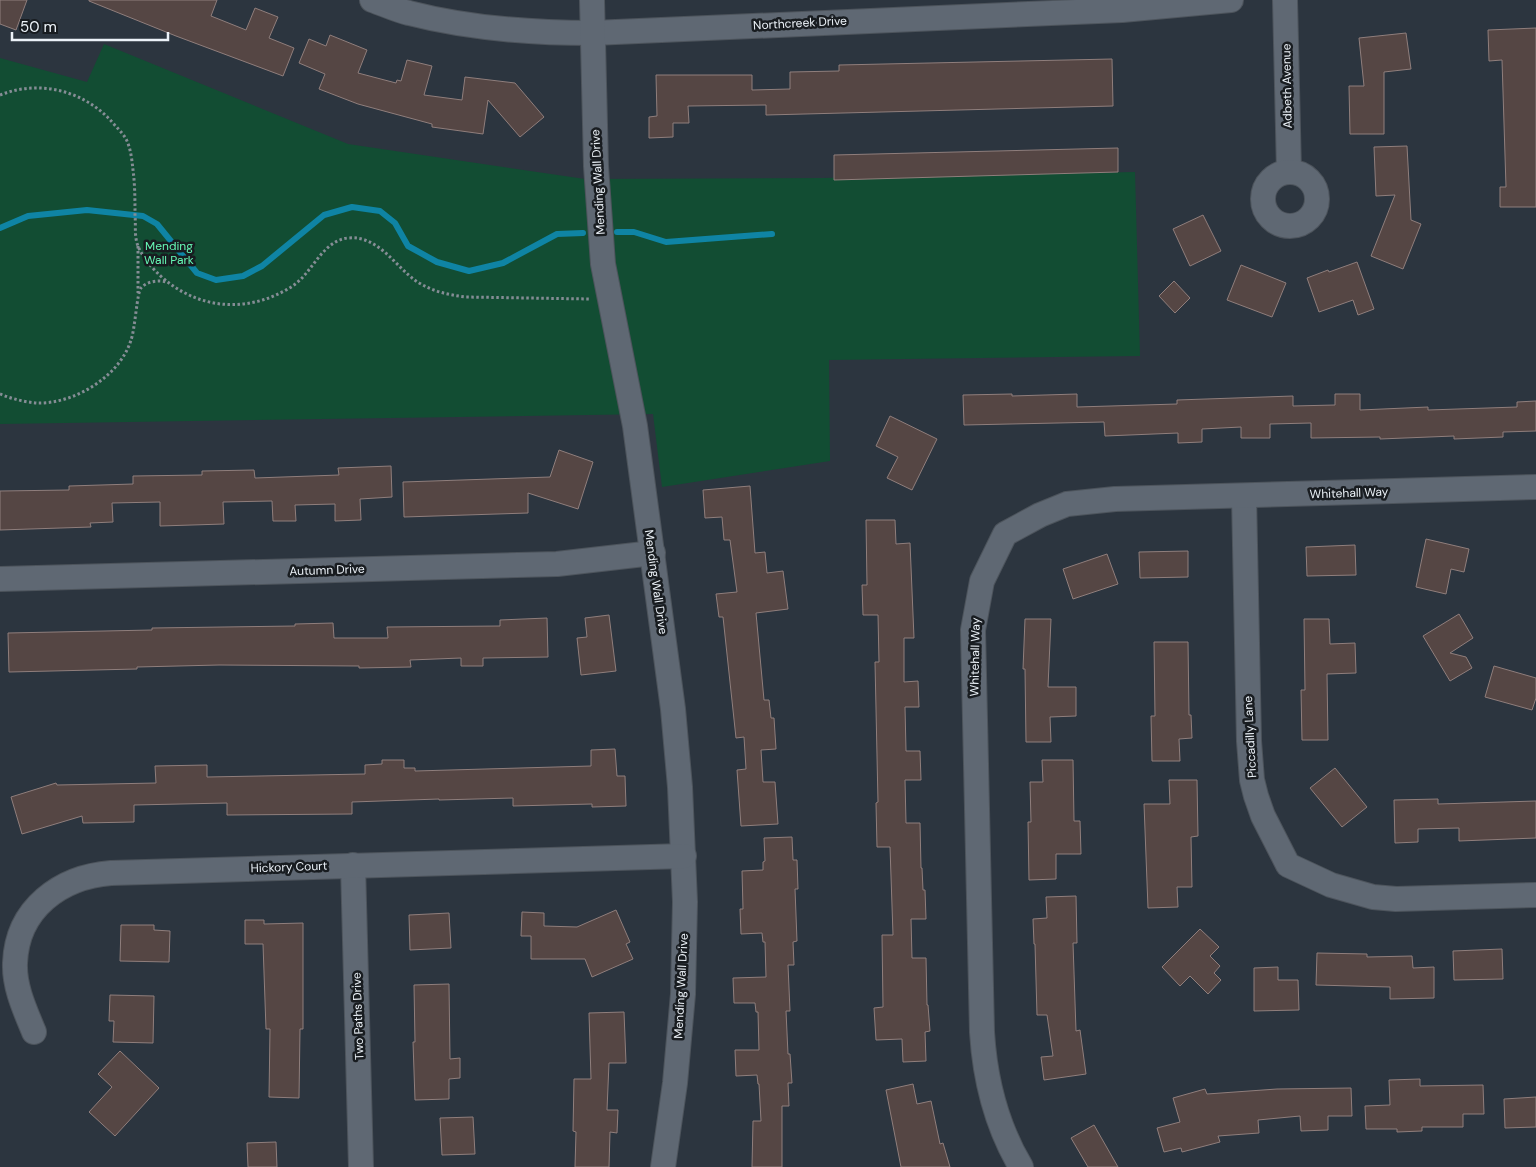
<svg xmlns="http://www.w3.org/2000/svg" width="1536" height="1167" font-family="'DM Sans',sans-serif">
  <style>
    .green { fill: #124d33 }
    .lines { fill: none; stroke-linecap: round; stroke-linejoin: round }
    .stream { stroke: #0f84a4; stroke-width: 6 }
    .building { fill: #554644; stroke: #8f7e7c }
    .street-casing { stroke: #4d545c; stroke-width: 26 }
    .path { stroke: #858d95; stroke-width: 3; stroke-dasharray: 2.5 2.5; stroke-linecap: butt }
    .street { stroke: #5f6873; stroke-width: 24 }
    .labels { text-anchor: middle; stroke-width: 5; stroke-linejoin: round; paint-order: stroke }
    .street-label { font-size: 12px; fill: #ecf2f8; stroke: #181c20 }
    .park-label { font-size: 12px; fill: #66f9b5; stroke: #181c20 }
  </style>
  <rect width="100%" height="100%" fill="#2c353f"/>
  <path class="green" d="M104 44 348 144 585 179 823 178 1135 172 1140 356 829 360 830 461 662 487 653 414 0 424V58L87 82Z"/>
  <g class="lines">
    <g class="stream">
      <path d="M0 228 28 216 87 210 143 216 157 224 197 273 216 280 243 276 262 266 324 215 352 207 380 211 395 223 408 246 437 262 469 271 503 263 557 234 583 233"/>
      <path d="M617 232H634L666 242 772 234"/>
    </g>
  </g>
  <g class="building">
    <path d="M0 0H27L16 30 0 24Z"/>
    <path d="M89 0H217L211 16 246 30 255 8 278 17 269 38 294 48 283 76 176 36 89 1Z"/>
    <path d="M1536 28V207H1500V187H1506L1502 60 1489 61 1488 30Z"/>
    <path d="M1406 33 1411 69 1384 72V134H1350L1349 86H1364L1359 38Z"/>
    <path d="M330 35 367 50 358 73 396 83 397 80 401 81 407 60 432 66 424 95 462 100 465 77 515 83 544 117 520 137 488 100 483 134 432 127V124L358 104 319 89 325 74 299 63 309 39 326 46Z"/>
    <path d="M1112 59 1113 106 766 115V105L688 106 689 123H673V137L649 138V117L657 116 656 75H752V90L790 89V72L839 71V65Z"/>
    <path d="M1407 146 1411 220 1421 224 1403 269 1371 256 1395 195 1376 196 1374 147Z"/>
    <path d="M1118 148V172L834 180V155Z"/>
    <path d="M1203 215 1221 251 1190 266 1173 229Z"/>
    <path d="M1357 262 1374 309 1358 315 1353 300 1319 312 1307 278 1328 270 1329 272Z"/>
    <path d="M1241 265 1286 283 1272 317 1227 300Z"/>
    <path d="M1174 281 1190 298 1175 313 1159 296Z"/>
    <path d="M1012 394V396L1077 394V407L1177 404V400L1293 396V406L1335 405V394H1360V410L1428 407V410L1517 407V402L1536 401V431L1503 432V437L1454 439V436L1380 439V437L1311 438V423L1270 424V438H1241V427L1202 429V442L1178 443V433L1105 436 1104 422 964 425 963 395Z"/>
    <path d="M890 416 937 439 912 490 887 478 898 457 876 446Z"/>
    <path d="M559 450 593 462 578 509 528 493V513L404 517 403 482 550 477Z"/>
    <path d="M391 466 392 497 360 499 361 520 335 521V504L295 505 296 521H273L272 501 223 502 224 524 160 526V502L112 503 113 522 90 523 91 527 0 530V491L69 490V486L133 484V476L202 475V471L254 470 255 478 339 475 338 468Z"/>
    <path d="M750 486 755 553 765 552 767 573 783 571 788 609 756 613 764 700H769L771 718H774L776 749 761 750 763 782H775L778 824 741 826 737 770 746 769 744 737 736 738 723 617H719L716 594 737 592 730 540H724L722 517 705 518 703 490Z"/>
    <path d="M866 520H895L896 544 910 543 914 638H904V682L918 681 919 707H905L906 751H920L921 780H905L906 823H920L921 868H922L923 890H925L926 919H911L912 958H926L927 1005H928L930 1031 925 1032 926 1061 903 1062 902 1039 876 1040 874 1008 883 1007 882 935H893L890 847H877L876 803 878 802 875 662H879L878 615H863L862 585H867Z"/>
    <path d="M1426 539 1469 549 1464 572 1451 569 1446 594 1416 587Z"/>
    <path d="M1355 545 1356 575 1307 576 1306 547Z"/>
    <path d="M1188 551V577L1140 578 1139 552Z"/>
    <path d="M1107 554 1118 584 1073 599 1063 569Z"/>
    <path d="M1459 614 1473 638 1450 653 1466 657 1472 668 1450 681 1423 636Z"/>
    <path d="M609 615 616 671 581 675 577 638 587 637 585 618Z"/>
    <path d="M547 618 548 657 483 658V666H461V658L410 660 411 667 359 668V666L219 665 137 667V669L9 672 8 633 152 630V628L295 626V624L333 623 334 638H388L387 627 500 626V620Z"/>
    <path d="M1025 619H1051L1048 687H1076V716L1050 717 1051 742H1026L1025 669H1023Z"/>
    <path d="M1304 619H1329L1330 644 1355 643 1356 673 1327 674 1328 740H1302L1301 690H1305Z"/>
    <path d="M1154 642H1188L1189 715H1191L1192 738 1179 739 1180 761H1152L1151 716H1155Z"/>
    <path d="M1494 666 1536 678V698L1532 710 1485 697Z"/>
    <path d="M615 749 617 776H625L626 806 592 807V804L513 806V798L439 800V799L352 802V814L227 815V803L134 805V822L83 823 82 816 22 834 11 797 56 783 57 785 156 783 155 766 207 765V777L365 774V765L382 764V760H404V768H415V771L591 766V750Z"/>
    <path d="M1042 760H1073L1074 821H1080L1081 854H1056V879L1029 880 1028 822H1031L1030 782H1043Z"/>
    <path d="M1335 768 1367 807 1342 827 1310 788Z"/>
    <path d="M1169 780H1197L1198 836 1191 837 1192 887H1177L1178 907 1148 908 1144 804H1170Z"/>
    <path d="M1438 799V804L1536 801V838L1459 841V828L1418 829V842L1395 843 1394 800Z"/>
    <path d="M792 837 793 860H797L798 889H795L797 941 793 942 794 965H788L790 1011H786L788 1054H790L792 1083H788L789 1106H782V1167H752L753 1121H761L759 1084H758L757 1075 736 1076 735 1050H759L758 1012H756L755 1003H734L733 978 766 977 765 942H763L762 933 741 934 740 909H743L742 871 763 870V862L765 861 764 838Z"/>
    <path d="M1076 896 1077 943H1073L1076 1031 1080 1030 1086 1074 1044 1080 1041 1057 1053 1056 1047 1015H1037L1035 944H1034L1033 919 1047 918 1046 897Z"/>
    <path d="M616 910 630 942 626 944 633 959 592 977 585 959H531V936H521L522 912 544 913V926L577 927Z"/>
    <path d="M449 913 451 948 410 950 409 915Z"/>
    <path d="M245 920H264V924L303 923V1029H300L299 1098 269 1097 270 1029H266L263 944H245Z"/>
    <path d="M121 925H154V930L170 931 169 962 120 961Z"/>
    <path d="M1200 929 1219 947 1210 956 1220 966 1214 973 1221 980 1208 994 1190 976 1180 986 1162 967Z"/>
    <path d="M1502 949 1503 979 1454 980 1453 951Z"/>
    <path d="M1317 953 1367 954V957L1412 956 1413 968 1434 967V998L1390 999V987L1316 985Z"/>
    <path d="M1278 967V980H1298L1299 1010 1254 1011V968Z"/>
    <path d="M449 984 450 1059 460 1058V1078L449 1079V1099L415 1100 413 1042H415L414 985Z"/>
    <path d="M110 995 154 996 153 1043 113 1042 114 1021H109Z"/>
    <path d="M624 1012 626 1063H609L607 1110H618L617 1133 610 1132 609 1167H575L576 1132 573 1131 574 1079H591L589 1013Z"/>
    <path d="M120 1051 159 1088 115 1136 89 1112 112 1087 98 1074Z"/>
    <path d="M1420 1079V1086L1483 1085 1484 1114H1463V1127H1422V1131L1397 1132V1129H1366L1365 1106 1390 1105 1389 1080Z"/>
    <path d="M913 1084 917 1104 931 1101 940 1144 943 1143 950 1167H901L886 1090Z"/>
    <path d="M1351 1088 1352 1116H1328V1130L1301 1131 1300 1116 1258 1120 1259 1133 1218 1136 1220 1142 1182 1152 1181 1148 1164 1152 1157 1128 1180 1122 1173 1098 1205 1089 1207 1094 1277 1089Z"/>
    <path d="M1536 1097V1127L1505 1128 1504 1099Z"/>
    <path d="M473 1117 475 1154 442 1155 440 1118Z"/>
    <path d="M1094 1125 1118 1167H1088L1071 1138Z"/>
    <path d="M276 1142 277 1167H248L247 1143Z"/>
  </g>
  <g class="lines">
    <defs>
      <g id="street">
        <path d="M372 0C384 4 396 10 409 13 467 28 533 33 593 33L1122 10 1231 0"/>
        <path d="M592 0 596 166 603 264 635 426 673 709 680 787 685 902 683 994 675 1083 663 1167"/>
        <path d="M1285 0 1289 172"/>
        <circle cx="1290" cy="199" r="27"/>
        <path d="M1244 496 1249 741 1252 780 1256 796 1263 816 1288 865 1331 885 1373 897 1396 899 1536 895"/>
        <path d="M0 579 557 564 653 553"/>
        <path d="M353 865 361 1167"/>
        <path d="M34 1032C25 1010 14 987 15 963 17 908 61 877 111 873L684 856"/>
        <path d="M1021 1167C996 1125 985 1081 982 1032L973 630 982 581 1005 534 1040 515 1067 504 1115 499 1536 487"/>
      </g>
    </defs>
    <use href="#street" class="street-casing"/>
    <g class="path">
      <path d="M0 95C40 79 85 91 113 123 118 129 124 134 127 141 131 150 132 161 133 170 135 185 135 201 135 216 136 225 134 236 138 246 143 259 158 275 169 283 201 307 240 311 276 295 285 291 294 286 301 279 315 265 326 240 348 238 378 235 395 266 416 281 431 291 448 295 466 297L589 299"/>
      <path d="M138 246V293"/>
      <path d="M0 394C12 399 25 402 37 403 75 404 120 376 131 340 135 330 137 292 141 288 147 281 159 280 166 282"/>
    </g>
    <use href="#street" class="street"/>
  </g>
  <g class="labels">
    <g class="street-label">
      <text transform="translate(800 23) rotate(-3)" y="4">Northcreek Drive</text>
      <text transform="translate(1287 86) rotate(-91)" y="4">Adbeth Avenue</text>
      <text transform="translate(598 182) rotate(-93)" y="4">Mending Wall Drive</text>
      <text transform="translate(1349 493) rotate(-2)" y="4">Whitehall Way</text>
      <text transform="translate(327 570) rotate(-2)" y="4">Autumn Drive</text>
      <text transform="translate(656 582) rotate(82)" y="4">Mending Wall Drive</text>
      <text transform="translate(975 657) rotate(-89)" y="4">Whitehall Way</text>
      <text transform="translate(1250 737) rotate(-93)" y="4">Piccadilly Lane</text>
      <text transform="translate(289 867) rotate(-2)" y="4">Hickory Court</text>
      <text transform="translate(681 986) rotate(-87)" y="4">Mending Wall Drive</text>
      <text transform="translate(358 1016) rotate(-92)" y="4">Two Paths Drive</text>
    </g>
    <g class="park-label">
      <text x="169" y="250">Mending<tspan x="169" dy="14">Wall Park</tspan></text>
    </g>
  </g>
  <path d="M12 32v8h156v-8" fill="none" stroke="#ecf2f8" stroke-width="2.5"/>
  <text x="20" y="32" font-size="15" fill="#ecf2f8" stroke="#181c20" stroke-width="4" paint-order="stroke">50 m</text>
</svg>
